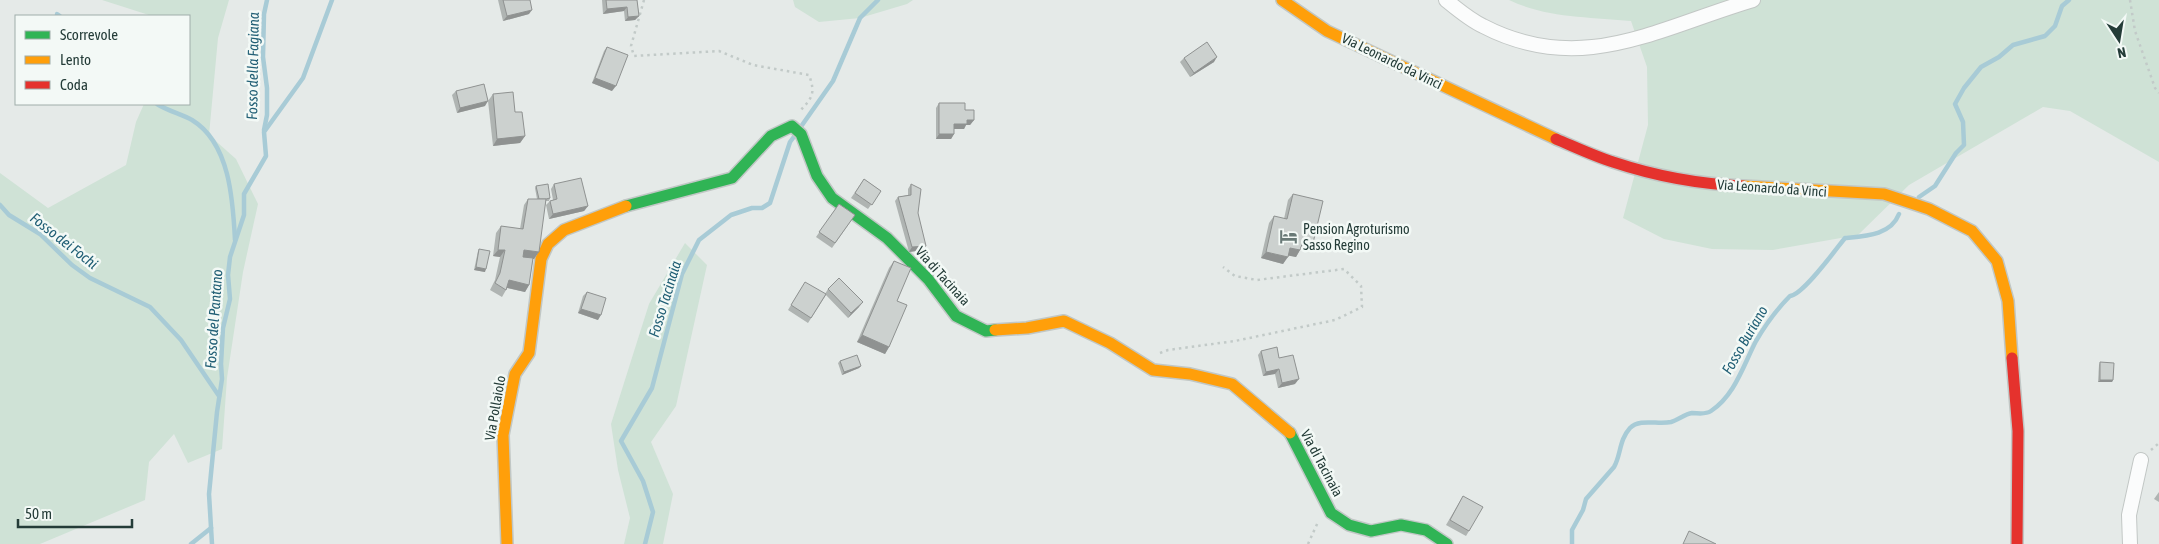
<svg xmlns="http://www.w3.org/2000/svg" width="2159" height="544" font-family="'Asap Condensed',sans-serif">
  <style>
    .green { fill: #cfe2d6 }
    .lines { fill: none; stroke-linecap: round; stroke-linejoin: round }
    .stream { stroke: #a8cbd6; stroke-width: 4.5 }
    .street-casing { stroke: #c2c7c5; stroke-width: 16 }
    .fast-casing { stroke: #c1c7c5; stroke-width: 14 }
    .slow-casing { stroke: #c1c7c5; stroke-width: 14 }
    .jam-casing { stroke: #c1c7c5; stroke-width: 14 }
    .path { stroke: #c2cac8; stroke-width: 2.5; stroke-dasharray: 2.5 4; stroke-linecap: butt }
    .street { stroke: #fbfcfc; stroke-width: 14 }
    .fast { stroke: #30b455; stroke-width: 11 }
    .slow { stroke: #ff9f0a; stroke-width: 11 }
    .jam { stroke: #e5322d; stroke-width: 11 }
    .wall { fill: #afb4b2 }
    .shaded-wall { fill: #8f9291 }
    .building { fill: #ccd1cf; stroke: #8f9291 }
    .labels { text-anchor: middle; stroke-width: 5; stroke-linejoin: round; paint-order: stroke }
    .street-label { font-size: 14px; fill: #243c38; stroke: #f3f9f6 }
    .poi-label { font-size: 14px; fill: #243c38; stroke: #f3f9f6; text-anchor: start }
    .water-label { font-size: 15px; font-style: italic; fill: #215f75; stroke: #f3f9f6 }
  </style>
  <rect width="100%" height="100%" fill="#e5eae8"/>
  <g class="green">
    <path d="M102 0H229L218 38 209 135 236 159 258 204 243 272 227 378 222 449 188 463 174 434 149 462 145 500 40 544H0V173L48 208 126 165 136 122 144 104H189V16H152Z"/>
    <path d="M793 0H913L907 4 860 18 819 22 795 7Z"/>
    <path d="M1509 0H2159V162L2070 111 2043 107 1909 185 1858 235 1773 250 1712 249 1664 239 1623 218 1648 125 1647 67 1631 21C1591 17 1546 18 1509 0Z"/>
    <path d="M685 243 707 265 676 406 651 442 673 494 663 544H624L630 518 618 470 611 424 649 304Z"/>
  </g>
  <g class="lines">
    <g class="stream">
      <path d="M57 14 60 16"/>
      <path d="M157 104C168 111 181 114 192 120 230 143 233 201 235 240"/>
      <path d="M800 128 833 81 860 18 878 0"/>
      <path d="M264 130 267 115V88L263 57 264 14 267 0"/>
      <path d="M1919 197 1935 186 1956 153 1964 145 1963 122 1955 104 1964 88 1981 67 1999 57 2013 45 2045 36 2055 26 2062 6 2069 0"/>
      <path d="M0 205 9 215 40 234 72 265 90 278 150 307 181 340 219 396"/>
      <path d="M191 544 211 528"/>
      <path d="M212 544 209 494 217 412 222 379 221 364 223 328 230 299 228 275 230 257 244 215V194L266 156 264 132 303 78 332 0"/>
      <path d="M645 544 653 512 643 481 621 441 652 388 682 274 699 240 731 215 752 208H762L770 203 790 142 796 134"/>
      <path d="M1572 544V530L1583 510 1586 499 1614 467C1621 455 1619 440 1630 428 1640 418 1658 425 1671 422 1678 420 1685 414 1692 413 1698 413 1705 415 1711 411 1735 395 1743 366 1756 341 1766 324 1776 310 1790 296 1803 295 1836 249 1845 238 1866 236 1891 235 1899 214"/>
    </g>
    <defs>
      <g id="street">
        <path d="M1446 0C1457 9 1470 20 1483 26 1581 77 1658 28 1753 0"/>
        <path d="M2130 544 2129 515 2141 460"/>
      </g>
      <g id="fast">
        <path d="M626 206 732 178 771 136 792 126 801 134 817 176 832 198 887 238 928 279 956 316 986 331 995 330"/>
        <path d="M1290 433 1331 513 1349 525 1371 531 1401 525 1426 530 1447 544"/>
      </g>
      <g id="slow">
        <path d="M1282 0 1327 31 1556 139"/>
        <path d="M1743 186 1884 194 1929 209 1972 231 1997 261 2008 301 2012 358"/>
        <path d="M995 330 1027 328 1064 321 1110 343 1153 370 1190 374 1232 384 1290 433"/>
        <path d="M507 544 503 435 515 374 529 353 541 259 548 244 564 230 626 206"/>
      </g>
      <g id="jam">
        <path d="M1556 139C1575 147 1594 156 1613 162 1655 176 1699 184 1743 186"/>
        <path d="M2012 358 2018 431 2017 544"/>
      </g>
    </defs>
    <use href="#street" class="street-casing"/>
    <use href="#fast" class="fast-casing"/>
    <use href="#slow" class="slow-casing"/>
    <use href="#jam" class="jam-casing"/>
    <g class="path">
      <path d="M644 0 631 46 634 56 719 51 753 65 809 75C816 94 812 98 799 112"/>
      <path d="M2130 0 2135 31 2155 88 2159 93"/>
      <path d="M1160 353 1168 350 1235 341 1335 320 1362 307 1361 286 1344 269 1257 280 1235 276 1223 267"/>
      <path d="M2151 450 2159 443"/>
      <path d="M1308 544 1318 522"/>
    </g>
    <use href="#street" class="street"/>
    <use href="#fast" class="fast"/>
    <use href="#slow" class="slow"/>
    <use href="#jam" class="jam"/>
  </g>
  <g class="wall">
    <path d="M498 0H530L529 14 503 21Z"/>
    <path d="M602 0H637L639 16 635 20 625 21 624 11 603 14Z"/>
    <path d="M607 47 612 91 592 83 604 51Z"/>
    <path d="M1184 58 1214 62 1190 77 1180 62Z"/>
    <path d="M456 91 485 106 457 113 452 95Z"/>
    <path d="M493 94 515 112 525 136 520 143 493 146 488 101Z"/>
    <path d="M939 103 965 110 974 120 970 125H966L964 129H954V134L951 139H936V108Z"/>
    <path d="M864 179 881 191 868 209 851 198Z"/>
    <path d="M554 184 588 206 584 211 549 219 546 205 550 201 553 200 551 189Z"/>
    <path d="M911 184 918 213 923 250 909 252 895 201 898 197 908 195V189Z"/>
    <path d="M536 186 550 198 549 201H546L534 259H533L529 285 525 292 507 288 506 290 502 297 490 290 495 280 500 257 493 256 496 233 501 226 520 229 524 205 528 199H537L535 188Z"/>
    <path d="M1293 194 1308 250 1301 248 1296 257 1288 255 1283 264 1261 258 1269 223 1274 216 1284 219 1288 200Z"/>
    <path d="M839 204 855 215 832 248 816 237Z"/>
    <path d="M479 249 485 272 474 270 478 251Z"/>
    <path d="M894 261 889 347 885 354 857 342 889 268Z"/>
    <path d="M802 287 825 294 828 289 859 307 848 318 826 295 808 323 788 310Z"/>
    <path d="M587 292 598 320 578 313 583 296Z"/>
    <path d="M1261 351 1279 358 1295 384 1278 388 1275 374 1263 376 1258 355Z"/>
    <path d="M840 361 861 366 859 368 842 375 838 363Z"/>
    <path d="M2100 362 2113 380 2112 382H2098L2099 365Z"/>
    <path d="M2159 492V502L2154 499Z"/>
    <path d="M1463 496 1469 531 1466 536 1446 525Z"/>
  </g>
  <g class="shaded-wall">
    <path d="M627 7 624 11 603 14 607 9Z"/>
    <path d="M532 10 529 14 503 21 507 16Z"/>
    <path d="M639 16 635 20 625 21 628 17Z"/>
    <path d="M1217 57 1214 62 1190 77 1194 73Z"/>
    <path d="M595 78 616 86 612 91 592 83Z"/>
    <path d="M488 101 485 106 457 113 460 108Z"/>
    <path d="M967 120H974L970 125H966L964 129H951L954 124Z"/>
    <path d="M939 134H954L951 139H936Z"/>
    <path d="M525 136 520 143 493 146 497 139Z"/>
    <path d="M588 206 584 211 549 219 553 214Z"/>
    <path d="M1303 241 1313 243 1308 250 1298 247Z"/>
    <path d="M926 246 923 250 909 252 912 247Z"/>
    <path d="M1290 248 1300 250 1296 257 1285 255Z"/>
    <path d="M498 250H505L500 257 493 256Z"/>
    <path d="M524 250 539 252 534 259 520 257Z"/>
    <path d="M1266 252 1288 257 1283 264 1261 258Z"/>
    <path d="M476 267 486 269 485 272 474 270Z"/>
    <path d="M509 280 529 285 525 292 504 287Z"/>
    <path d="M863 302 859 307 848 318 851 313Z"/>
    <path d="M581 309 601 315 598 320 578 313Z"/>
    <path d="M862 335 889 347 885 354 857 342Z"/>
    <path d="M861 366 859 368 842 375 844 372Z"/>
    <path d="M1279 369 1275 374 1263 376 1266 372Z"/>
    <path d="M1299 379 1295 384 1278 388 1282 383Z"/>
    <path d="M2100 380H2113L2112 382H2098Z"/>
  </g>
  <g class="building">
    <path d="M503 0H530L532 10 507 16Z"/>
    <path d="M606 0H637L639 16 628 17 627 7 607 9Z"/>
    <path d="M1207 42 1217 57 1194 73 1184 58Z"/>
    <path d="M607 47 628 55 616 86 595 78Z"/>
    <path d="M484 84 488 101 460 108 456 91Z"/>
    <path d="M513 92 515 112H522L525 136 497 139 493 94Z"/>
    <path d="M939 103H965V110H974V120H967V124H954V134H939Z"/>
    <path d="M581 178 588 206 553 214 550 201 557 199 554 184Z"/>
    <path d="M864 179 881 191 872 205 855 193Z"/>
    <path d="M548 184 550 198 546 199H539L536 186Z"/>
    <path d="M911 184 921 189 918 213 926 246 912 247 898 197 911 195Z"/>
    <path d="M1293 194 1323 201 1313 243 1303 241 1300 250 1290 248 1288 257 1266 252 1274 216 1287 219Z"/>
    <path d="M528 199H546L539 252 524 250 523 257 533 258 529 285 509 280 506 290 495 283 500 273 505 250H498L501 226 523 229Z"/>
    <path d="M839 204 855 215 835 243 819 232Z"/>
    <path d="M479 249 490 251 486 269 476 267Z"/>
    <path d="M894 261 911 268 897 301 907 305 889 347 862 335Z"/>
    <path d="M839 278 863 302 851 313 828 289Z"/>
    <path d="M805 282 826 294 811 318 791 305Z"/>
    <path d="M587 292 606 298 601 315 581 309Z"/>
    <path d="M1277 347 1279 358 1293 355 1299 379 1282 383 1279 369 1266 372 1261 351Z"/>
    <path d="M857 355 861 366 844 372 840 361Z"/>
    <path d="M2100 362 2114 363 2113 380H2100Z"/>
    <path d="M1463 496 1483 507 1469 531 1450 520Z"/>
    <path d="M1689 531 1716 544H1683Z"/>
  </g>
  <defs>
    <symbol id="hotel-bare" viewBox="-9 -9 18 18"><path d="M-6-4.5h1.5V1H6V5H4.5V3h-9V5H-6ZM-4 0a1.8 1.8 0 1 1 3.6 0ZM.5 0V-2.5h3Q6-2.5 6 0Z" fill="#687976" stroke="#f3f9f6" stroke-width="2.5" paint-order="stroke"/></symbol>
  </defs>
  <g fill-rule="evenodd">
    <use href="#hotel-bare" x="1276" y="224" width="25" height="25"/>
  </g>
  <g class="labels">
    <g class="street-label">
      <text transform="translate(1392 61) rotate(26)" y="5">Via Leonardo da Vinci</text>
      <text transform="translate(1772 188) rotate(4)" y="5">Via Leonardo da Vinci</text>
      <text transform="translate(943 276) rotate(48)" y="5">Via di Tacinaia</text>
      <text transform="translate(495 408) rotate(-80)" y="5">Via Pollaiolo</text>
      <text transform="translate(1322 463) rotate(62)" y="5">Via di Tacinaia</text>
    </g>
    <g class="poi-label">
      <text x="1303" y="234">Pension Agroturismo<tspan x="1303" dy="16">Sasso Regino</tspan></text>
    </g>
    <g class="water-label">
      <text transform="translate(253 66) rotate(-89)" y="5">Fosso della Fagiana</text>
      <text transform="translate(64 241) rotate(38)" y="5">Fosso dei Fochi</text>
      <text transform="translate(665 299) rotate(-73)" y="5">Fosso Tacinaia</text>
      <text transform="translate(214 319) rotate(-86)" y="5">Fosso del Pantano</text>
      <text transform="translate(1745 340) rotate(-60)" y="5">Fosso Buriano</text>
    </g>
  </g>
  <rect x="15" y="15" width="175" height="90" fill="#f3f9f6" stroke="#a0adaa"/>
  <rect x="25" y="31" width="25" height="8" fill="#30b455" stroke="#a0adaa"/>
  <text x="60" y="40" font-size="15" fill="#243c38">Scorrevole</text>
  <rect x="25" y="56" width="25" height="8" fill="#ff9f0a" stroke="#a0adaa"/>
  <text x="60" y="65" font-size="15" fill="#243c38">Lento</text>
  <rect x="25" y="81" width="25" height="8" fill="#e5322d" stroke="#a0adaa"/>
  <text x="60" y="90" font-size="15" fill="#243c38">Coda</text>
  <g transform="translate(2119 40) rotate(168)" stroke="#f3f9f6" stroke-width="4" paint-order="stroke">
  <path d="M0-4L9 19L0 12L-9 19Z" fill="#243c38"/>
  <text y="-8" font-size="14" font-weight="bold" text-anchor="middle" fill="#243c38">N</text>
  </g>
  <path d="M18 519v8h114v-8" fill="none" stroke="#243c38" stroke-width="2.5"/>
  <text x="25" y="519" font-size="15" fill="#243c38" stroke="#f3f9f6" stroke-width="4" paint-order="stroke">50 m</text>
</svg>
